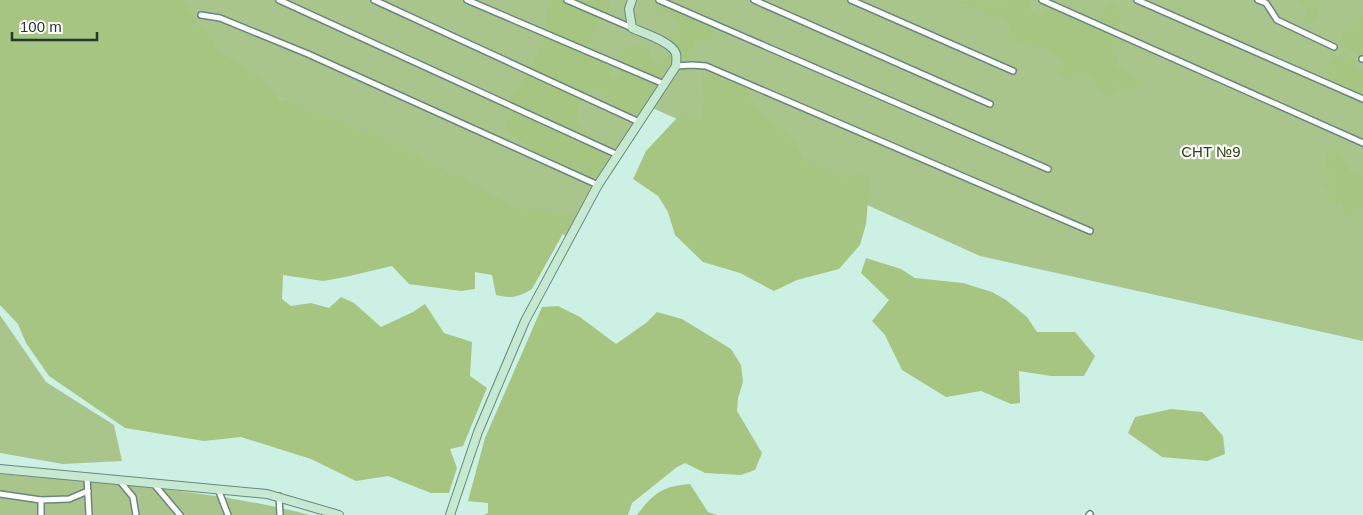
<svg xmlns="http://www.w3.org/2000/svg" width="1363" height="515" font-family="Helvetica,sans-serif">
  <style>
    .green { fill: #aac58c }
    .forest { fill: #a5c581 }
    .lines { fill: none; stroke-linecap: round; stroke-linejoin: round }
    .street-casing { stroke: #68887e; stroke-width: 8 }
    .secondary-casing { stroke: #68887e; stroke-width: 10 }
    .street { stroke: #fff; stroke-width: 5 }
    .secondary { stroke: #c7e9d2; stroke-width: 8 }
    .labels { text-anchor: middle; stroke-width: 4.5; stroke-linejoin: round; paint-order: stroke }
    .park-label { font-size: 15px; fill: #2d4211; stroke: #fff }
  </style>
  <rect width="100%" height="100%" fill="#ccf0e4"/>
  <g class="green">
    <path d="M77 0H1363V341L980 256 646 105 566 236Z"/>
    <path d="M0 315 46 382 114 425 122 461 63 464 0 453Z"/>
    <path d="M0 474C104 483 209 489 310 515H0Z"/>
  </g>
  <g class="forest">
    <path d="M0 0H183L199 26 211 34 217 50 260 77 279 98 398 145 517 208 574 214 532 289C519 297 511 299 496 295L492 275 475 272V289L461 291 409 284 392 266 345 277 323 281 283 275 282 299 291 306 311 303 329 308 341 297 354 303 381 327 413 312 425 304 444 333 472 342 470 376 487 388 463 446 450 449 457 468 449 493H431L388 476 356 481 311 459 241 437 204 441 125 428 49 376 26 343 18 324 0 305Z"/>
    <path d="M550 0H610L609 9 597 26 588 46 609 69 610 76 613 79 621 76 620 50 646 44 652 61 661 64 668 54 671 56 670 63 637 116 612 103 599 92 589 91 579 106 576 118 597 152 609 159 596 178 555 162 535 152 529 145 515 138 506 126 513 92 521 84 538 52 546 25 545 14Z"/>
    <path d="M1029 0 1032 13 1041 17 1051 8 1071 17 1100 21 1105 8 1114 3 1119 7C1120 21 1122 34 1114 47L1118 58 1115 66 1124 69 1140 81 1138 90 1119 84 1114 94 1099 91 1093 78 1081 72 1076 77 1063 76 1059 70 1062 62C1054 48 1030 44 1014 41L1006 18 992 16 957 1Z"/>
    <path d="M1298 0H1316L1321 4 1315 19 1309 23 1304 19 1308 10Z"/>
    <path d="M655 2 711 24 714 31 713 36 695 42 690 58H683L670 38 677 29V21L668 14 649 10Z"/>
    <path d="M1363 16V55L1341 46 1343 31 1357 24Z"/>
    <path d="M1343 54 1356 61 1355 68 1363 71V108L1358 103 1332 90 1326 73 1332 58Z"/>
    <path d="M702 75 731 77 744 88 762 114 792 138 805 161 847 177 862 174 870 179 866 224 860 245 839 269 797 280 774 291 740 273 703 262 675 235 668 212 658 196 633 179 646 151 676 119 685 112 690 118 701 120 704 100Z"/>
    <path d="M1332 150 1340 154 1353 175 1363 172V209L1356 204 1350 216 1344 213 1341 202 1330 209 1326 201 1330 191 1324 185 1328 181 1330 172 1326 169V157Z"/>
    <path d="M866 258 901 269 915 278 963 283 992 292 1006 300 1027 317 1037 332H1075L1095 356 1084 376H1051L1019 371 1020 403 1011 404 981 391 946 397 902 370 885 335 872 321 889 300 861 273Z"/>
    <path d="M558 306 580 317 616 344 646 323 657 312 682 319 731 349 741 365 743 382 738 398 737 411 762 453 755 470 741 475 705 473 685 463 677 467 632 503 628 515H484L488 513V503L468 501 485 438 542 307Z"/>
    <path d="M1171 409 1202 412 1223 436 1225 454 1207 461 1162 457 1128 433 1135 417Z"/>
    <path d="M690 484 708 512 717 515H637C653 494 662 486 690 484Z"/>
  </g>
  <g class="lines">
    <defs>
      <g id="street">
        <path d="M279 0 618 155"/>
        <path d="M374 0 639 122"/>
        <path d="M467 0 664 84"/>
        <path d="M567 0 632 28"/>
        <path d="M659 0 1048 169"/>
        <path d="M754 0 990 104"/>
        <path d="M851 0 1013 71"/>
        <path d="M1042 0 1363 143"/>
        <path d="M1137 0 1363 99"/>
        <path d="M1258 0 1266 3 1277 20 1334 47"/>
        <path d="M201 15 220 18 308 54 598 185"/>
        <path d="M1362 59H1363"/>
        <path d="M676 66 692 65 706 66 1090 231"/>
        <path d="M87 477 89 515"/>
        <path d="M119 480 133 497 136 515"/>
        <path d="M153 483 180 515"/>
        <path d="M218 489 228 515"/>
        <path d="M0 494 41 500 69 499 88 491"/>
        <path d="M279 496 280 515"/>
        <path d="M41 515V500"/>
        <path d="M1089 515 1090 514"/>
      </g>
      <g id="secondary">
        <path d="M0 469 267 494 339 515"/>
        <path d="M450 515 478 432 525 321 598 185 676 66C676 62 677 58 676 54 673 42 643 33 632 28L629 9 632 0"/>
      </g>
    </defs>
    <use href="#street" class="street-casing"/>
    <use href="#secondary" class="secondary-casing"/>
    <use href="#street" class="street"/>
    <use href="#secondary" class="secondary"/>
  </g>
  <g class="labels">
    <g class="park-label">
      <text x="1211" y="157">СНТ №9</text>
    </g>
  </g>
  <path d="M12 32v8h85v-8" fill="none" stroke="#273530" stroke-width="2.5"/>
  <text x="20" y="32" font-size="15" fill="#273530" stroke="#ffffff" stroke-width="4" paint-order="stroke">100 m</text>
</svg>
